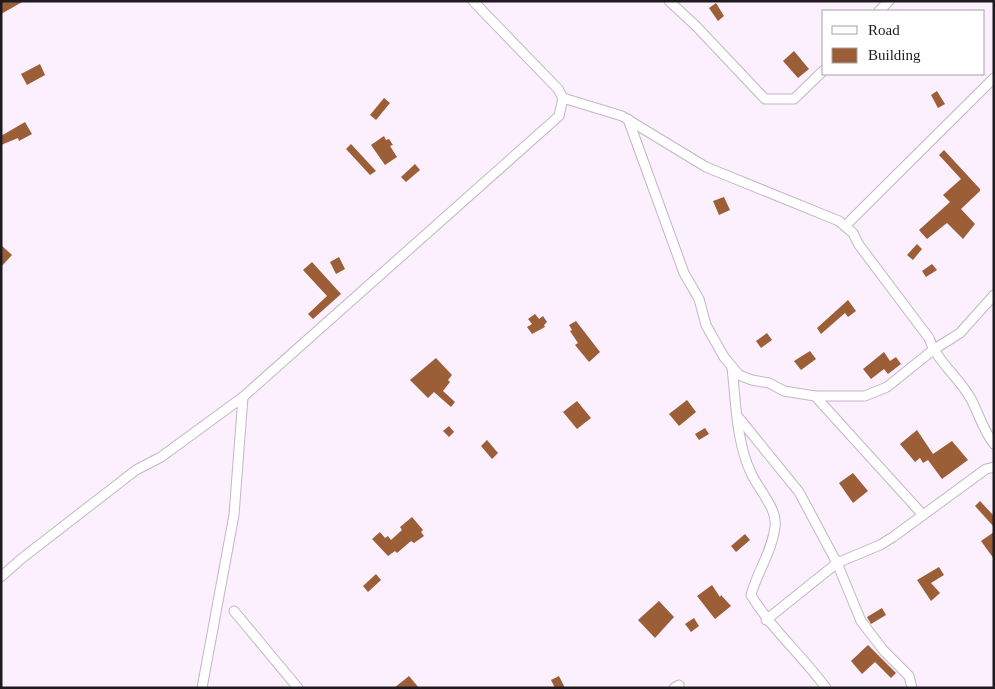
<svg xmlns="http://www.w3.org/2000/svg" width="995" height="689" font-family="'Times New Roman',serif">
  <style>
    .building { fill: #9b5e36 }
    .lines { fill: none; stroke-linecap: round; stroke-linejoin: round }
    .minor-casing { stroke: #c4b5c7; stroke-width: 11 }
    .minor { stroke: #fff; stroke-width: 9 }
  </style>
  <rect width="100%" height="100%" fill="#fceffe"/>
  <g class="building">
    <path d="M1 1H24L1 14Z"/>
    <path d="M716 3 724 16 718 21 709 8Z"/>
    <path d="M794 51 809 69 798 78 783 61Z"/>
    <path d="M40 64 45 75 27 85 21 74Z"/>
    <path d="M937 91 945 104 938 108 931 95Z"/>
    <path d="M384 98 390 103 376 120 370 115Z"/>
    <path d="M25 122 32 134 19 141 18 138 1 145V136Z"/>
    <path d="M384 136 386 140 389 139 393 145 390 146 397 157 385 165 371 145Z"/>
    <path d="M351 144 376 171 370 175 346 149Z"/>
    <path d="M944 150 980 189V191L961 209 975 224 963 239 947 223 927 239 919 230 950 202 943 195 961 179 939 155Z"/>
    <path d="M415 164 420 170 406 182 401 177Z"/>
    <path d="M724 197 730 210 719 215 713 201Z"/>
    <path d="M917 244 922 249 913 260 907 255Z"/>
    <path d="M1 245 12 255 1 267Z"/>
    <path d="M339 257 345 269 336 274 330 262Z"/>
    <path d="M312 262 341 294 313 319 308 314 327 296 303 270Z"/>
    <path d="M932 264 937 270 926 277 922 271Z"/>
    <path d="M848 300 856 311 848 317 845 313 821 334 817 328Z"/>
    <path d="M535 314 539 319 543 316 547 322 544 325 545 327 532 334 527 327 532 324 528 319Z"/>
    <path d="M576 321 600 352 589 362 575 345 578 343 570 331 572 330 569 325Z"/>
    <path d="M767 333 772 340 761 348 756 341Z"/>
    <path d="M810 351 816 359 801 370 794 361Z"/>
    <path d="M884 352 890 361 896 357 901 364 888 374 884 369 871 379 863 369Z"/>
    <path d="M436 358 452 375 448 380 450 382 443 391 455 402 451 407 434 392 428 398 410 380Z"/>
    <path d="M687 400 696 412 679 426 669 414Z"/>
    <path d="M577 401 591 418 577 429 563 412Z"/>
    <path d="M449 426 454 432 449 437 443 431Z"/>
    <path d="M705 428 709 434 699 440 695 434Z"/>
    <path d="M917 430 933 454 952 441 968 460 942 479 928 460 923 463 920 458 915 462 900 444Z"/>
    <path d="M487 440 498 453 492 459 481 446Z"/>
    <path d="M853 473 868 491 853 503 839 483Z"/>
    <path d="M980 501 994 516V527L975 506Z"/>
    <path d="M412 517 423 530 421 532 424 536 414 543 411 541 397 553 395 551 388 556 372 539 380 532 385 538 388 536 391 540 402 530 400 527Z"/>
    <path d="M994 532V559L981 541Z"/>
    <path d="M745 534 750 540 736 552 731 546Z"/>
    <path d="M939 567 944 575 931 583 940 593 931 601 917 580Z"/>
    <path d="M376 574 381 580 368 592 363 586Z"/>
    <path d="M712 585 720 597 721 595 731 606 715 619 697 596Z"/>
    <path d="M659 601 674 617 655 638 638 620Z"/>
    <path d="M882 608 886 615 871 624 867 617Z"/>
    <path d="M694 618 699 626 691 632 685 624Z"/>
    <path d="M868 645 896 673 891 678 875 662 862 674 851 661Z"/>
    <path d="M409 676 419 688H394Z"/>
    <path d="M559 676 565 688H555L551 680Z"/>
  </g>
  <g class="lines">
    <defs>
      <g id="minor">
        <path d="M669 1 696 26 765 99H794L824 70"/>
        <path d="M879 11 889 1"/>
        <path d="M563 98 622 116 706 167 839 221 853 233 859 245 929 338C937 362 959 377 971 399 979 414 983 430 994 444"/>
        <path d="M628 119 684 273 699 299 706 325 724 357 739 375 752 380 769 383 784 391 815 396H865L887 387 933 350 960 333 994 295"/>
        <path d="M845 226 994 78"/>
        <path d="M732 368C736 402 736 441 751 473 758 489 778 509 775 527 772 552 757 572 751 595 772 630 802 655 826 688"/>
        <path d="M815 396 923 515"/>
        <path d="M739 418 799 492 837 563 861 621 884 651 909 676 912 688"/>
        <path d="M1 577 21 559 136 470 161 457 243 397 559 116 563 98 558 89 473 1"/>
        <path d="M234 611 298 688"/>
        <path d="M766 620 837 563 880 545 893 537 986 469 994 467"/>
        <path d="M202 688 234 515 243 397"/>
        <path d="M674 688 679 685"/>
      </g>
    </defs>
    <use href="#minor" class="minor-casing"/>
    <use href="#minor" class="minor"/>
  </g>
  <rect width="995" height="689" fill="none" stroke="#1f1a20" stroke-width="5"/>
  <rect x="822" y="10" width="162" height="65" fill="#ffffff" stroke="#a5a3a6"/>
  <rect x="832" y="26" width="25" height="8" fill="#ffffff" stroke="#a5a3a6"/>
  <text x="868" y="35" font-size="15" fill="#1f1a20">Road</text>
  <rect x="832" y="48" width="25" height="15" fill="#9b5e36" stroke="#a5a3a6"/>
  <text x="868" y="60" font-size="15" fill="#1f1a20">Building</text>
</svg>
